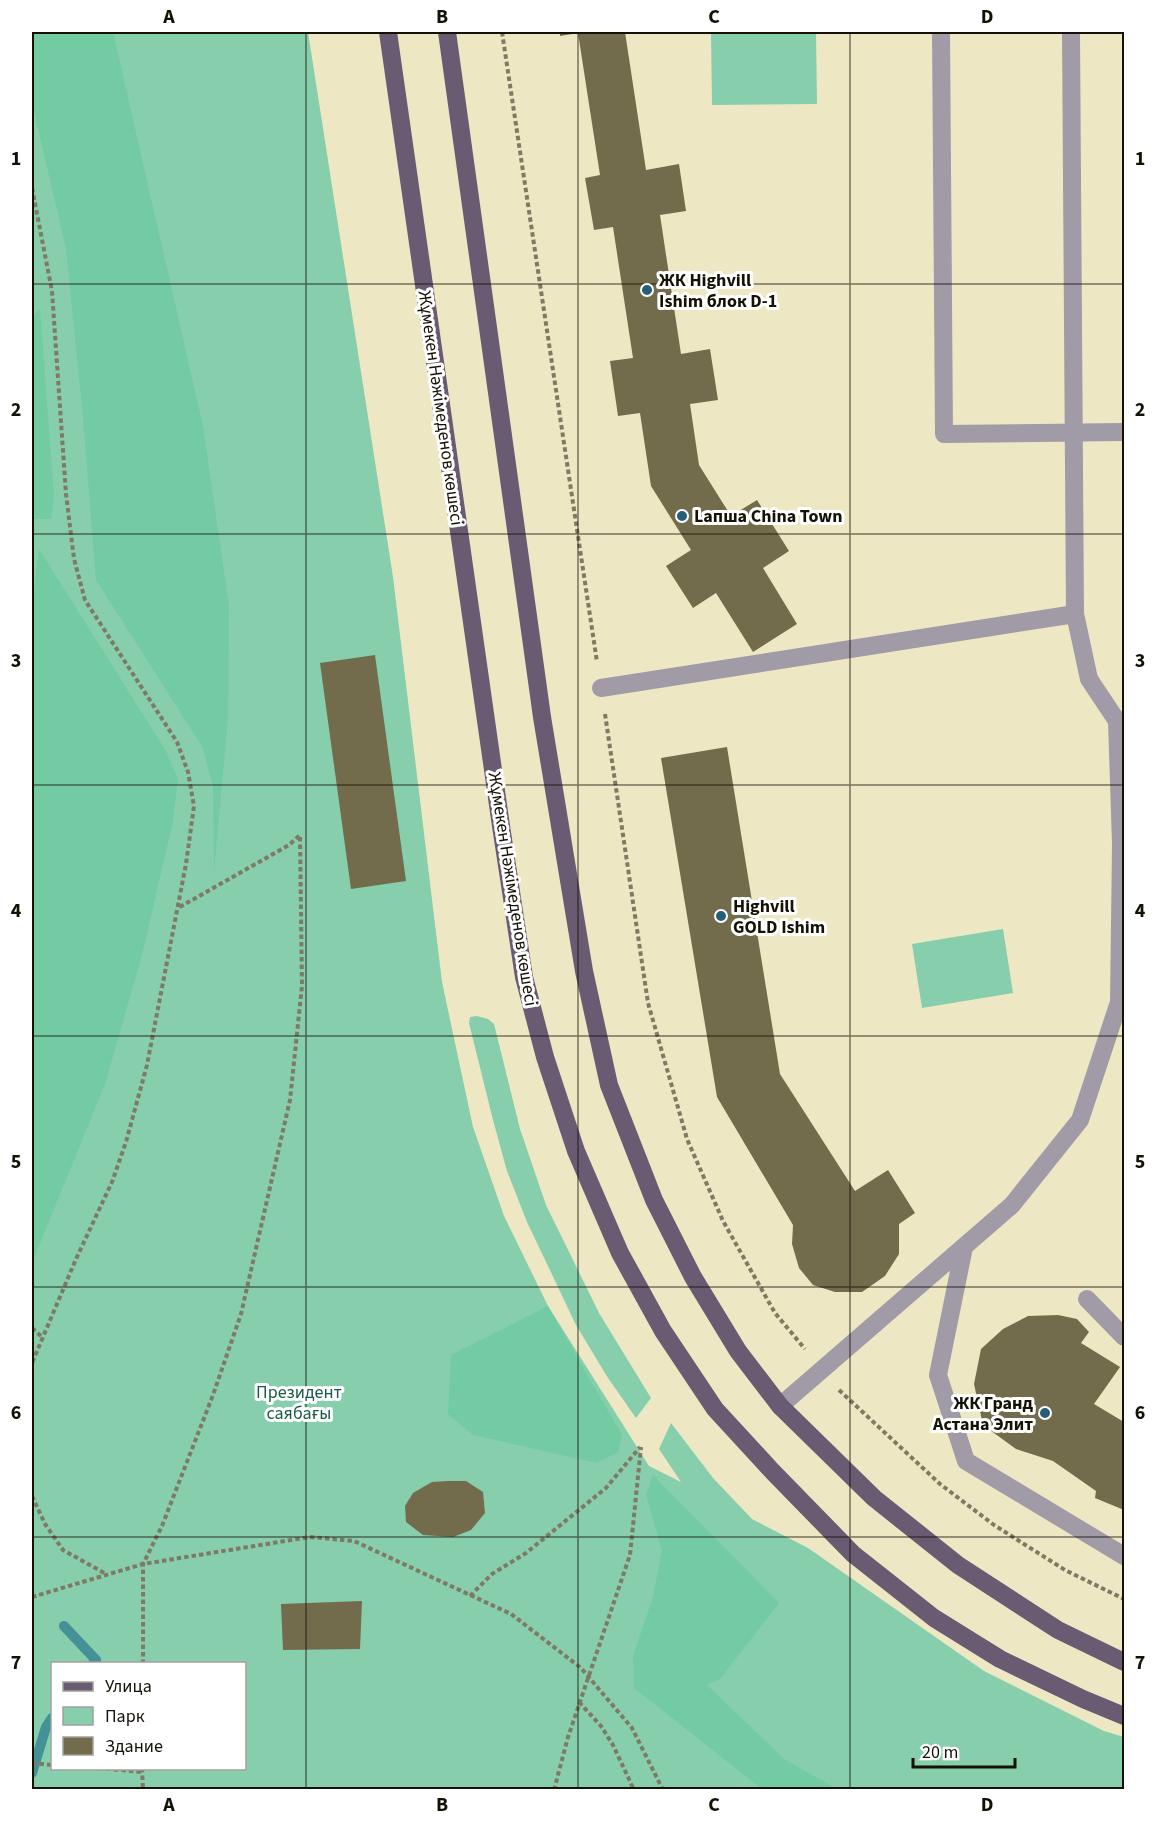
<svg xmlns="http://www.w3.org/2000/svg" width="1156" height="1821" font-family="'Source Sans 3',sans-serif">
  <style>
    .green { fill: #86ceac; fill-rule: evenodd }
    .forest { fill: #73cba4 }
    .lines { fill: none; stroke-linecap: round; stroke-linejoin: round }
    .stream { stroke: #449198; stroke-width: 10 }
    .building { fill: #726c4c }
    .path { stroke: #7f7a63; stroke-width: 4; stroke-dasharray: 4.5 3; stroke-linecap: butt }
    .minor { stroke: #a19aa7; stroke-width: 18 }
    .major { stroke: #685b72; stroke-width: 18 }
    .grid { fill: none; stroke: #141105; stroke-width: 1.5; stroke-opacity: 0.55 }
    .poi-dot { fill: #265e78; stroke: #fff; stroke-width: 2 }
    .labels { text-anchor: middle; stroke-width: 6; stroke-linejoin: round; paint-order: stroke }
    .poi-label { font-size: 18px; font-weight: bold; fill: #141105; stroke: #fff; text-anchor: start }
    .street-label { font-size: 18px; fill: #141105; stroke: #fff }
    .park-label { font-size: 18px; fill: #195c42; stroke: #fff }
    .neatline { fill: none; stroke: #141105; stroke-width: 2 }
    .grid-label { font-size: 20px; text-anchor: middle; font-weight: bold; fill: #141105 }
  </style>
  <rect width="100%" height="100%" fill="#eee7c4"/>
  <g class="green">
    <path d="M32 32H308L393 577 442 982 473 1127 504 1216 548 1306 649 1466 681 1482 659 1449 671 1423 713 1478 752 1519 808 1548 984 1671 1104 1731 1124 1737V1789H32ZM52 1664H244V1768H52Z"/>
    <path d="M816 32 817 104 712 105 711 34Z"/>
    <path d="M1003 929 1013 993 922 1008 912 944Z"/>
    <path d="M477 1016 488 1019 494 1024 520 1129 546 1205 599 1313 651 1398 636 1418 608 1378 576 1325 527 1222 507 1171 493 1120 469 1023 470 1017Z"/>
  </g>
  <g class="forest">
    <path d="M32 32H113L203 426 229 606 228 719 214 872 213 787 203 748 96 580 83 418 66 249 32 103Z"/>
    <path d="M40 308 54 496 51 519H32V318Z"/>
    <path d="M39 549 166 751 178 780 173 821 142 955 105 1084 32 1263V608Z"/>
    <path d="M548 1306 622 1435 618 1452 597 1463 473 1435 448 1414 451 1355Z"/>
    <path d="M653 1475 779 1603 720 1679 707 1685 784 1759 837 1789H762L634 1688 633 1656 653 1597 662 1550 646 1495Z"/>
  </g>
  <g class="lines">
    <g class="stream">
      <path d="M64 1626 96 1660 93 1664"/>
      <path d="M32 1773 46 1727 52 1718"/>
    </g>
  </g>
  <g class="building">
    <path d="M560 32H625L646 170 679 164 686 211 660 215 681 354 710 349 718 400 690 404 699 465 731 516 757 500 789 551 763 568 797 624 753 652 716 593 693 608 666 566 691 550 651 486 640 413 618 416 610 361 633 358 613 227 594 230 585 178 600 175 578 33 560 36Z"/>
    <path d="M375 655 406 881 351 889 320 663Z"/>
    <path d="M727 747 780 1074 855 1191 888 1170 915 1213 899 1224V1254L885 1276 862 1292H835L813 1285 799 1268 792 1244 793 1225 717 1097 661 758Z"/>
    <path d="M1058 1315 1077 1319 1089 1332 1081 1343 1120 1367 1094 1404 1124 1422V1510L1095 1498 1096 1491 1053 1461 1016 1449 983 1425 974 1384 981 1349 1003 1329 1028 1316Z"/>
    <path d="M448 1481H466L483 1492 485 1513 471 1530 453 1537 423 1535 406 1522 405 1506 413 1493 432 1482Z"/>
    <path d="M362 1601 360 1649 283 1650 281 1604Z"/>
  </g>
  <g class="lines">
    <g class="path">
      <path d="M502 32 597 662"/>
      <path d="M32 188 52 291 66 494 74 559 85 600 177 742 188 772 194 806 186 864 147 1065 126 1142 112 1182 76 1259 32 1363"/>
      <path d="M605 714 648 1003 687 1139 723 1221 775 1313 805 1349"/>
      <path d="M32 1328 42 1337"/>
      <path d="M839 1390 940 1484 994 1525 1065 1570 1124 1599"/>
      <path d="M32 1496 45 1524 63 1550 106 1574"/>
      <path d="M470 1596 492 1574 526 1553 606 1488 640 1447"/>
      <path d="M32 1597 143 1564 310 1537 354 1541 511 1614 581 1668 632 1728 663 1790"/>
      <path d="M143 1664V1564L162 1526 213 1395 241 1314 290 1100 302 986 300 835 289 845 178 908"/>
      <path d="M579 1702 601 1726 613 1745 634 1790"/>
      <path d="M32 1763 52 1765"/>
      <path d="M99 1768 142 1772"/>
      <path d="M142 1768 143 1790"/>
      <path d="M554 1790 568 1737 630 1555 641 1447"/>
    </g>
    <g class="minor">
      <path d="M941 32 944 434 1124 432"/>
      <path d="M1071 32 1075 614 1089 679 1117 721"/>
      <path d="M601 688 1075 614"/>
      <path d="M1124 721H1117L1121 844H1124"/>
      <path d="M964 1247 938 1375 966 1461 1124 1556"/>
      <path d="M1087 1299 1124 1337"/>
      <path d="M780 1406 1012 1205 1080 1120 1119 1002 1121 844"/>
    </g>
    <g class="major">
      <path d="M388 32 501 826 524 977 545 1057 576 1151 620 1253 663 1331 715 1409 773 1472 853 1554 934 1618 1000 1659 1083 1699 1124 1716"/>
      <path d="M447 32 542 717 584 971 609 1085 654 1200 693 1277 738 1351 780 1406 874 1498 958 1565 1058 1630 1124 1662"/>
    </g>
  </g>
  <path class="grid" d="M306 32V1790M578 32V1790M850 32V1790M32 284H1124M32 534H1124M32 785H1124M32 1036H1124M32 1287H1124M32 1537H1124"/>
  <g class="poi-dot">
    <circle cx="647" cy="290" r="6"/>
    <circle cx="682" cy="516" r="6"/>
    <circle cx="721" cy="916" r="6"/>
    <circle cx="1045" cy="1413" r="6"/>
  </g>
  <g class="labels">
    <g class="poi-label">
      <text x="659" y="286">ЖК Highvill<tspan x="659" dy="21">Ishim блок D-1</tspan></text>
      <text x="694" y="522">Lапша China Town</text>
      <text x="733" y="912">Highvill<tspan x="733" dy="21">GOLD Ishim</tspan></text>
      <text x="1033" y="1409" text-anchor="end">ЖК Гранд<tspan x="1033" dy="21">Астана Элит</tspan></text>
    </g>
    <g class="street-label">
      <text transform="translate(441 408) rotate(82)" y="6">Жұмекен Нәжімеденов көшесі</text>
      <text transform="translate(513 889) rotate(81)" y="6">Жұмекен Нәжімеденов көшесі</text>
    </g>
    <g class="park-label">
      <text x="299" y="1398">Президент<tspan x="299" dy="21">саябағы</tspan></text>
    </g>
  </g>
  <rect width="1156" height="1821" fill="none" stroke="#ffffff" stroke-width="66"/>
  <rect x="51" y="1662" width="195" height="108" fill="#ffffff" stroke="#a1a09b" stroke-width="1.5"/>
  <rect x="63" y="1682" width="30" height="9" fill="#685b72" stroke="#a1a09b" stroke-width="1.5"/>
  <text x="105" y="1692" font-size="18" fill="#141105">Улица</text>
  <rect x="63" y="1707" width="30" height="18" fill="#86ceac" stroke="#a1a09b" stroke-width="1.5"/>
  <text x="105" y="1722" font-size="18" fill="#141105">Парк</text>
  <rect x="63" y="1737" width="30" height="18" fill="#726c4c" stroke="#a1a09b" stroke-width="1.5"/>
  <text x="105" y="1752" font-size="18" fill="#141105">Здание</text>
  <path d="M913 1758v9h102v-9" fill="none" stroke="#141105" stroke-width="3"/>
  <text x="922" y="1758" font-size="18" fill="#141105" stroke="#ffffff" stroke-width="4.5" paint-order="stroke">20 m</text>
  <rect x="33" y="33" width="1090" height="1755" class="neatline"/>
  <g class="grid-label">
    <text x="169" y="23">A</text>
    <text x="442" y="23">B</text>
    <text x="714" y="23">C</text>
    <text x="987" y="23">D</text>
    <text x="16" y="165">1</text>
    <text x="1140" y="165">1</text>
    <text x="16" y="416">2</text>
    <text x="1140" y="416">2</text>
    <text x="16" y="667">3</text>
    <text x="1140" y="667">3</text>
    <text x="16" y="917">4</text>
    <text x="1140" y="917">4</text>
    <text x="16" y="1168">5</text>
    <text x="1140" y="1168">5</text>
    <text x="16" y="1419">6</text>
    <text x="1140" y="1419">6</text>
    <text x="16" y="1669">7</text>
    <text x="1140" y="1669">7</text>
    <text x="169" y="1811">A</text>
    <text x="442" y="1811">B</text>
    <text x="714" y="1811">C</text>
    <text x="987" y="1811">D</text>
  </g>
</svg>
